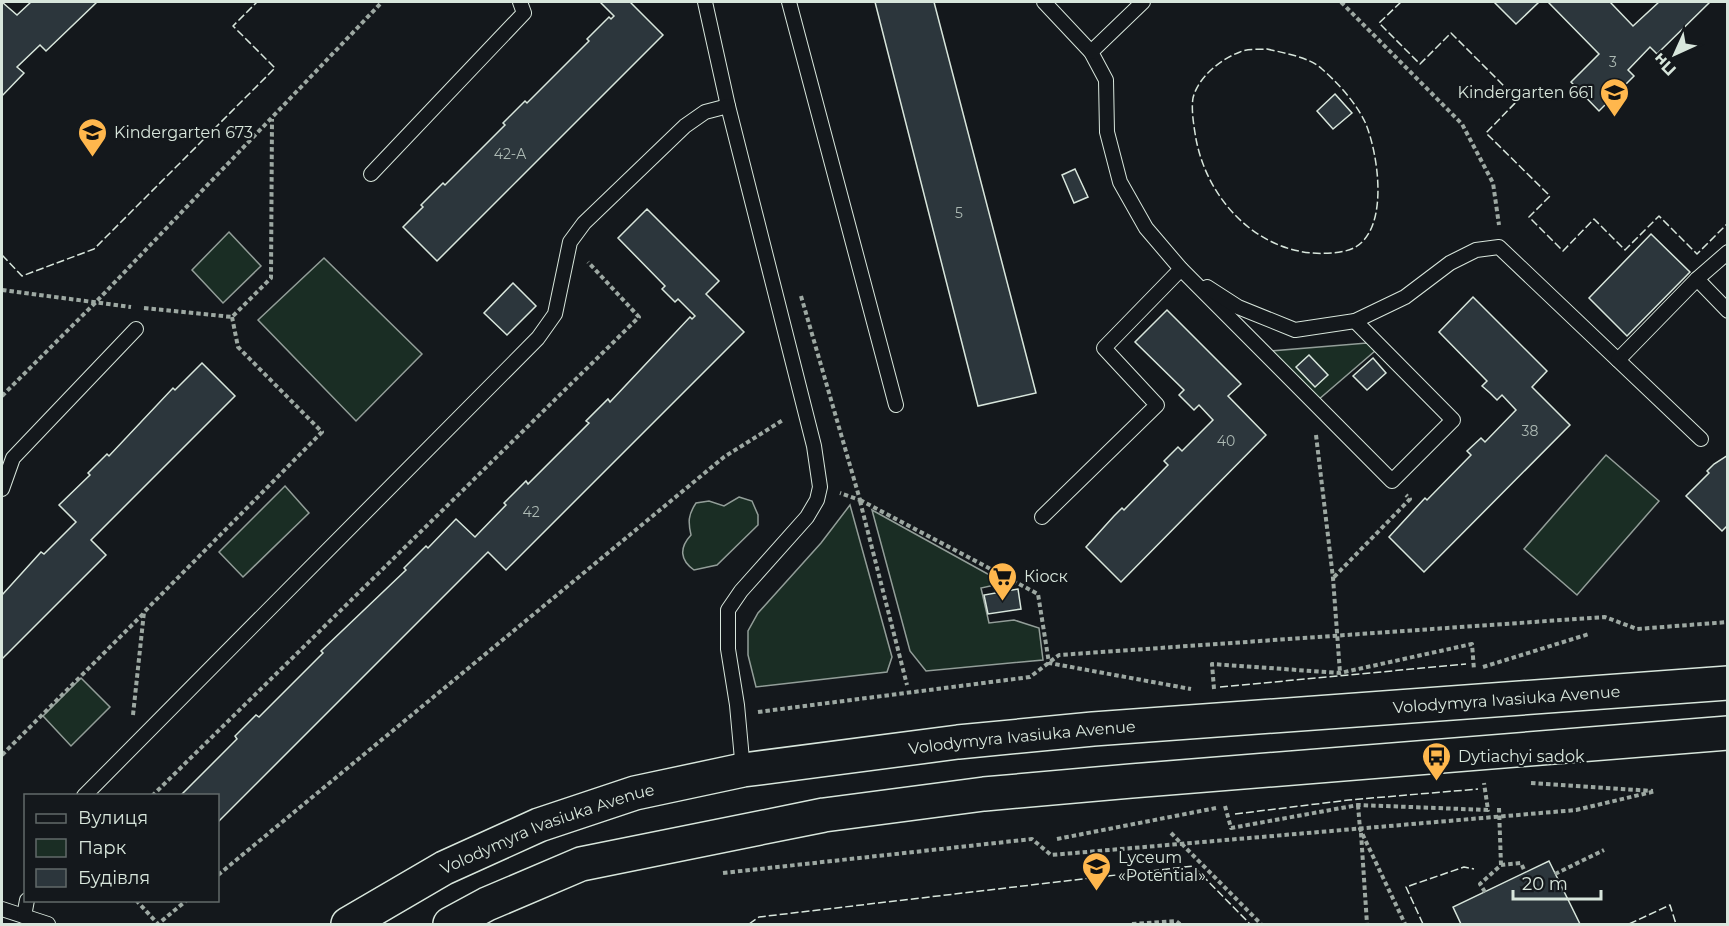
<svg xmlns="http://www.w3.org/2000/svg" width="1729" height="926" font-family="Montserrat,sans-serif">
  <style>
    .green { fill: #1a2d24; stroke: #939e99; stroke-width: 1.5 }
    .building { fill: #2c363c; stroke: #d8e6dc; stroke-width: 1.5 }
    .lines { fill: none; stroke-linecap: round; stroke-linejoin: round }
    .lane-casing { stroke: #d8e6dc; stroke-width: 16 }
    .secondary-casing { stroke: #d8e6dc; stroke-width: 36 }
    .path { stroke: #9da8a2; stroke-width: 4; stroke-dasharray: 4.5 3; stroke-linecap: butt }
    .lane { stroke: #14181c; stroke-width: 14 }
    .secondary { stroke: #14181c; stroke-width: 33 }
    .fence { stroke: #d8e6dc; stroke-width: 1.5; stroke-dasharray: 8 3; stroke-linecap: butt }
    .labels { text-anchor: middle; stroke-width: 4.5; stroke-linejoin: round; paint-order: stroke }
    .number-label { font-size: 14px; fill: #adbab4 }
    .poi-label { font-size: 16px; fill: #d8e6dc; stroke: #14181c; text-anchor: start }
    .street-label { font-size: 16px; fill: #d8e6dc; stroke: #14181c }
  </style>
  <rect width="100%" height="100%" fill="#14181c"/>
  <g class="green">
    <path d="M229 232 261 266 223 303 192 270Z"/>
    <path d="M324 258 422 354 356 421 258 320Z"/>
    <path d="M1367 343 1375 351 1318 400 1271 351Z"/>
    <path d="M1606 455 1659 501 1577 595 1524 549Z"/>
    <path d="M285 486 309 513 243 577 219 552Z"/>
    <path d="M739 497 752 501 758 515V525L717 565 694 570C680 560 679 548 691 535 688 522 688 515 696 503L709 501 724 506Z"/>
    <path d="M850 505 892 657 887 672 756 687 748 655V631L758 613 821 543Z"/>
    <path d="M872 510 1004 583 981 588 989 623 1014 620 1039 628 1043 660 926 671 910 651Z"/>
    <path d="M81 678 110 707 71 746 43 716Z"/>
  </g>
  <g class="building">
    <path d="M2 2 17 15 31 2H97L46 51 40 45 17 67 24 73 2 96Z"/>
    <path d="M600 2H630L663 35 437 261 403 227 423 207 421 205 443 183 445 185 505 125 503 123 525 101 527 103 589 41 587 39 609 17 611 19 614 16Z"/>
    <path d="M875 2H934L1036 393 978 406Z"/>
    <path d="M1494 2H1539L1516 24Z"/>
    <path d="M1548 2H1610L1633 26 1659 2H1710L1657 54 1650 47 1628 70 1634 76 1599 111 1571 82 1599 54Z"/>
    <path d="M1335 94 1352 113 1333 129 1317 111Z"/>
    <path d="M1075 169 1088 197 1074 203 1062 175Z"/>
    <path d="M647 209 719 281 706 294 744 332 506 570 488 552 218 822V796H180L237 739 235 736 256 715 259 717 323 653 321 651 406 570 404 568 426 546 428 548 456 519 475 537 506 505 504 503 526 481 528 484 589 423 586 421 608 399 610 402 690 317 692 319 695 316 678 299 675 302 662 289 665 286 618 238Z"/>
    <path d="M1651 234 1690 272 1627 336 1589 298Z"/>
    <path d="M513 283 536 306 507 335 484 313Z"/>
    <path d="M1473 297 1547 371 1532 387 1570 425 1424 572 1389 537 1425 498 1427 500 1471 455 1467 451 1481 438 1485 442 1516 410 1502 395 1497 400 1490 393 1482 386 1487 381 1439 332Z"/>
    <path d="M1167 310 1241 384 1228 396 1266 435 1121 582 1086 547 1114 516 1122 508 1124 510 1168 465 1164 461 1178 447 1182 451 1213 420 1199 405 1194 410 1179 395 1184 390 1135 342Z"/>
    <path d="M1309 355 1328 375 1315 387 1296 367Z"/>
    <path d="M1373 358 1386 373 1367 390 1353 376Z"/>
    <path d="M202 363 235 396 91 540 106 555 2 659V595L41 552 44 554 76 522 59 505 90 475 88 473 107 454 109 456 173 388 175 390Z"/>
    <path d="M1728 455V525L1722 531 1686 496 1709 473 1707 471 1714 464Z"/>
    <path d="M1018 589 1021 609 988 614 984 595Z"/>
    <path d="M1549 861 1580 924H1461L1453 907Z"/>
  </g>
  <g class="lines">
    <defs>
      <g id="lane">
        <path d="M705 2 728 106 814 446 820 487 817 500 807 517 741 591 728 610V649L737 705 743 770"/>
        <path d="M789 2 896 405"/>
        <path d="M1044 2 1091 52 1106 80 1107 132 1120 182 1146 228 1181 269 1392 481 1453 420 1355 321"/>
        <path d="M1091 52 1143 2"/>
        <path d="M371 174 524 13 520 2"/>
        <path d="M1697 279 1728 311"/>
        <path d="M1207 287 1238 307 1295 330 1355 321 1405 297 1450 263 1476 250 1499 247 1701 439"/>
        <path d="M1618 360 1697 279 1728 252"/>
        <path d="M2 489 13 458 136 329"/>
        <path d="M1042 517 1157 405 1104 348 1181 269"/>
        <path d="M84 796 538 338 555 314 570 242 584 223 685 126 705 112 728 106"/>
        <path d="M2 909 48 924"/>
        <path d="M24 916 27 900"/>
      </g>
      <g id="secondary">
        <path id="s1" d="M348 924 444 868 539 825 635 793 743 770 958 742 1093 729 1728 683"/>
        <path d="M450 924 487 904 581 864 824 815 984 794 1131 781 1728 733"/>
      </g>
    </defs>
    <use href="#lane" class="lane-casing"/>
    <use href="#secondary" class="secondary-casing"/>
    <g class="path">
      <path d="M1341 2 1462 124 1493 183 1499 225"/>
      <path d="M2 290 131 307"/>
      <path d="M801 296 860 500 840 493"/>
      <path d="M144 308 232 317 271 278 272 119"/>
      <path d="M2 396 95 303 382 2"/>
      <path d="M1316 435 1333 578 1340 673"/>
      <path d="M860 500 1038 594 1049 663 1191 689"/>
      <path d="M860 501 907 685"/>
      <path d="M1334 577 1410 499 1406 495"/>
      <path d="M1483 667 1589 634"/>
      <path d="M1214 689 1212 664 1340 673 1472 644 1474 670"/>
      <path d="M758 712 1030 677 1059 655 1605 617 1637 629 1728 622"/>
      <path d="M133 715 144 612 322 432 238 347 232 317"/>
      <path d="M2 755 144 613"/>
      <path d="M1531 783 1653 791"/>
      <path d="M152 796 639 317 588 262"/>
      <path d="M1358 805 1360 829 1405 924"/>
      <path d="M1225 806 1231 828 1358 805 1488 810 1484 783"/>
      <path d="M1499 808 1501 865"/>
      <path d="M1171 833 1261 924"/>
      <path d="M1361 833 1367 924"/>
      <path d="M1057 839 1216 808"/>
      <path d="M723 873 1032 839 1051 855 1576 810 1656 791"/>
      <path d="M1555 874 1604 850"/>
      <path d="M218 875 724 457 783 420"/>
      <path d="M1485 892 1480 884 1501 865 1521 863 1525 872"/>
      <path d="M136 900 158 924 187 900"/>
      <path d="M1132 924 1176 921 1180 924"/>
    </g>
    <use href="#lane" class="lane"/>
    <use href="#secondary" class="secondary"/>
    <g class="fence">
      <path d="M1401 2 1379 23 1420 64 1451 33 1518 100 1486 133 1550 196 1529 217 1563 251 1594 219 1625 250 1659 216 1697 254 1728 223"/>
      <path d="M1267 49C1284 53 1309 57 1322 69 1338 83 1356 103 1365 122 1379 154 1392 241 1345 251 1271 266 1209 208 1196 139 1194 127 1191 110 1193 98 1198 77 1221 59 1240 52 1248 48 1259 50 1267 49Z"/>
      <path d="M2 255 22 276 94 249 275 68 233 26 257 2"/>
      <path d="M1220 687 1466 664"/>
      <path d="M1235 814 1349 800 1478 789"/>
      <path d="M749 924 759 917 1193 866 1250 924"/>
      <path d="M1423 924 1406 887 1464 867 1474 869"/>
      <path d="M1629 924 1670 905 1676 924"/>
    </g>
  </g>
  <defs>
    <symbol id="school-pin" viewBox="-11 -11 22 30"><path d="M0 17L-7.5 6A9.5 9.5 0 1 1 7.5 6Z" fill="#ffb74d" stroke="#14181c"/><path d="M0-5L7-2L0 1L-7-2ZM-4 1L0 2.5L4 1V4Q0 6-4 4Z" fill="#111"/></symbol>
    <symbol id="supermarket-pin" viewBox="-11 -11 22 30"><path d="M0 17L-7.5 6A9.5 9.5 0 1 1 7.5 6Z" fill="#ffb74d" stroke="#14181c"/><path d="M-6-5.5h2.5l.6 2H6L4.5 2H-2.5L-4.4-4H-6ZM-1.5 3.2a1.3 1.3 0 1 0 .1 0ZM3 3.2a1.3 1.3 0 1 0 .1 0Z" fill="#111"/></symbol>
    <symbol id="bus-pin" viewBox="-11 -11 22 30"><path d="M0 17L-7.5 6A9.5 9.5 0 1 1 7.5 6Z" fill="#ffb74d" stroke="#14181c"/><path d="M-5-6H5V4H4V6H2V4H-2V6H-4V4H-5ZM-3.5-4V0h7V-4ZM-3.5 1.2v1.5H-2V1.2ZM2 1.2v1.5H3.5V1.2Z" fill="#111"/></symbol>
  </defs>
  <g fill-rule="evenodd">
    <use href="#school-pin" x="1598" y="76" width="33" height="45"/>
    <use href="#school-pin" x="76" y="116" width="33" height="45"/>
    <use href="#supermarket-pin" x="986" y="560" width="33" height="45"/>
    <use href="#bus-pin" x="1420" y="740" width="33" height="45"/>
    <use href="#school-pin" x="1080" y="850" width="33" height="45"/>
  </g>
  <g class="labels">
    <g class="number-label">
      <text x="1613" y="67">3</text>
      <text x="510" y="159">42-А</text>
      <text x="959" y="218">5</text>
      <text x="1530" y="436">38</text>
      <text x="1226" y="446">40</text>
      <text x="531" y="517">42</text>
    </g>
    <g class="poi-label">
      <text x="1594" y="98" text-anchor="end">Kindergarten 661</text>
      <text x="114" y="138">Kindergarten 673</text>
      <text x="1024" y="582">Кіоск</text>
      <text x="1458" y="762">Dytiachyi sadok</text>
      <text x="1118" y="863">Lyceum<tspan x="1118" dy="18">«Potential»</tspan></text>
    </g>
    <g class="street-label">
      <text dy="6" stroke="none"><textPath href="#s1" startOffset="1194">Volodymyra Ivasiuka Avenue</textPath></text>
      <text dy="6" stroke="none"><textPath href="#s1" startOffset="708">Volodymyra Ivasiuka Avenue</textPath></text>
      <text dy="6" stroke="none"><textPath href="#s1" startOffset="222">Volodymyra Ivasiuka Avenue</textPath></text>
    </g>
  </g>
  <rect width="1729" height="926" fill="none" stroke="#d8e6dc" stroke-width="6"/>
  <rect x="24" y="794" width="195" height="108" fill="#14181c" stroke="#626a69" stroke-width="1.5"/>
  <rect x="36" y="814" width="30" height="9" fill="#14181c" stroke="#626a69" stroke-width="1.5"/>
  <text x="78" y="824" font-size="18" fill="#d8e6dc">Вулиця</text>
  <rect x="36" y="839" width="30" height="18" fill="#1a2d24" stroke="#626a69" stroke-width="1.5"/>
  <text x="78" y="854" font-size="18" fill="#d8e6dc">Парк</text>
  <rect x="36" y="869" width="30" height="18" fill="#2c363c" stroke="#626a69" stroke-width="1.5"/>
  <text x="78" y="884" font-size="18" fill="#d8e6dc">Будівля</text>
  <g transform="translate(1675 54) rotate(225)" stroke="#14181c" stroke-width="4.5" paint-order="stroke">
  <path d="M0-4.5L10 22L0 15L-10 22Z" fill="#d8e6dc"/>
  <text y="-9" font-size="16" font-weight="bold" text-anchor="middle" fill="#d8e6dc">Пн</text>
  </g>
  <path d="M1513 890v9h88v-9" fill="none" stroke="#d8e6dc" stroke-width="3"/>
  <text x="1522" y="890" font-size="18" fill="#d8e6dc" stroke="#14181c" stroke-width="4.5" paint-order="stroke">20 m</text>
</svg>
